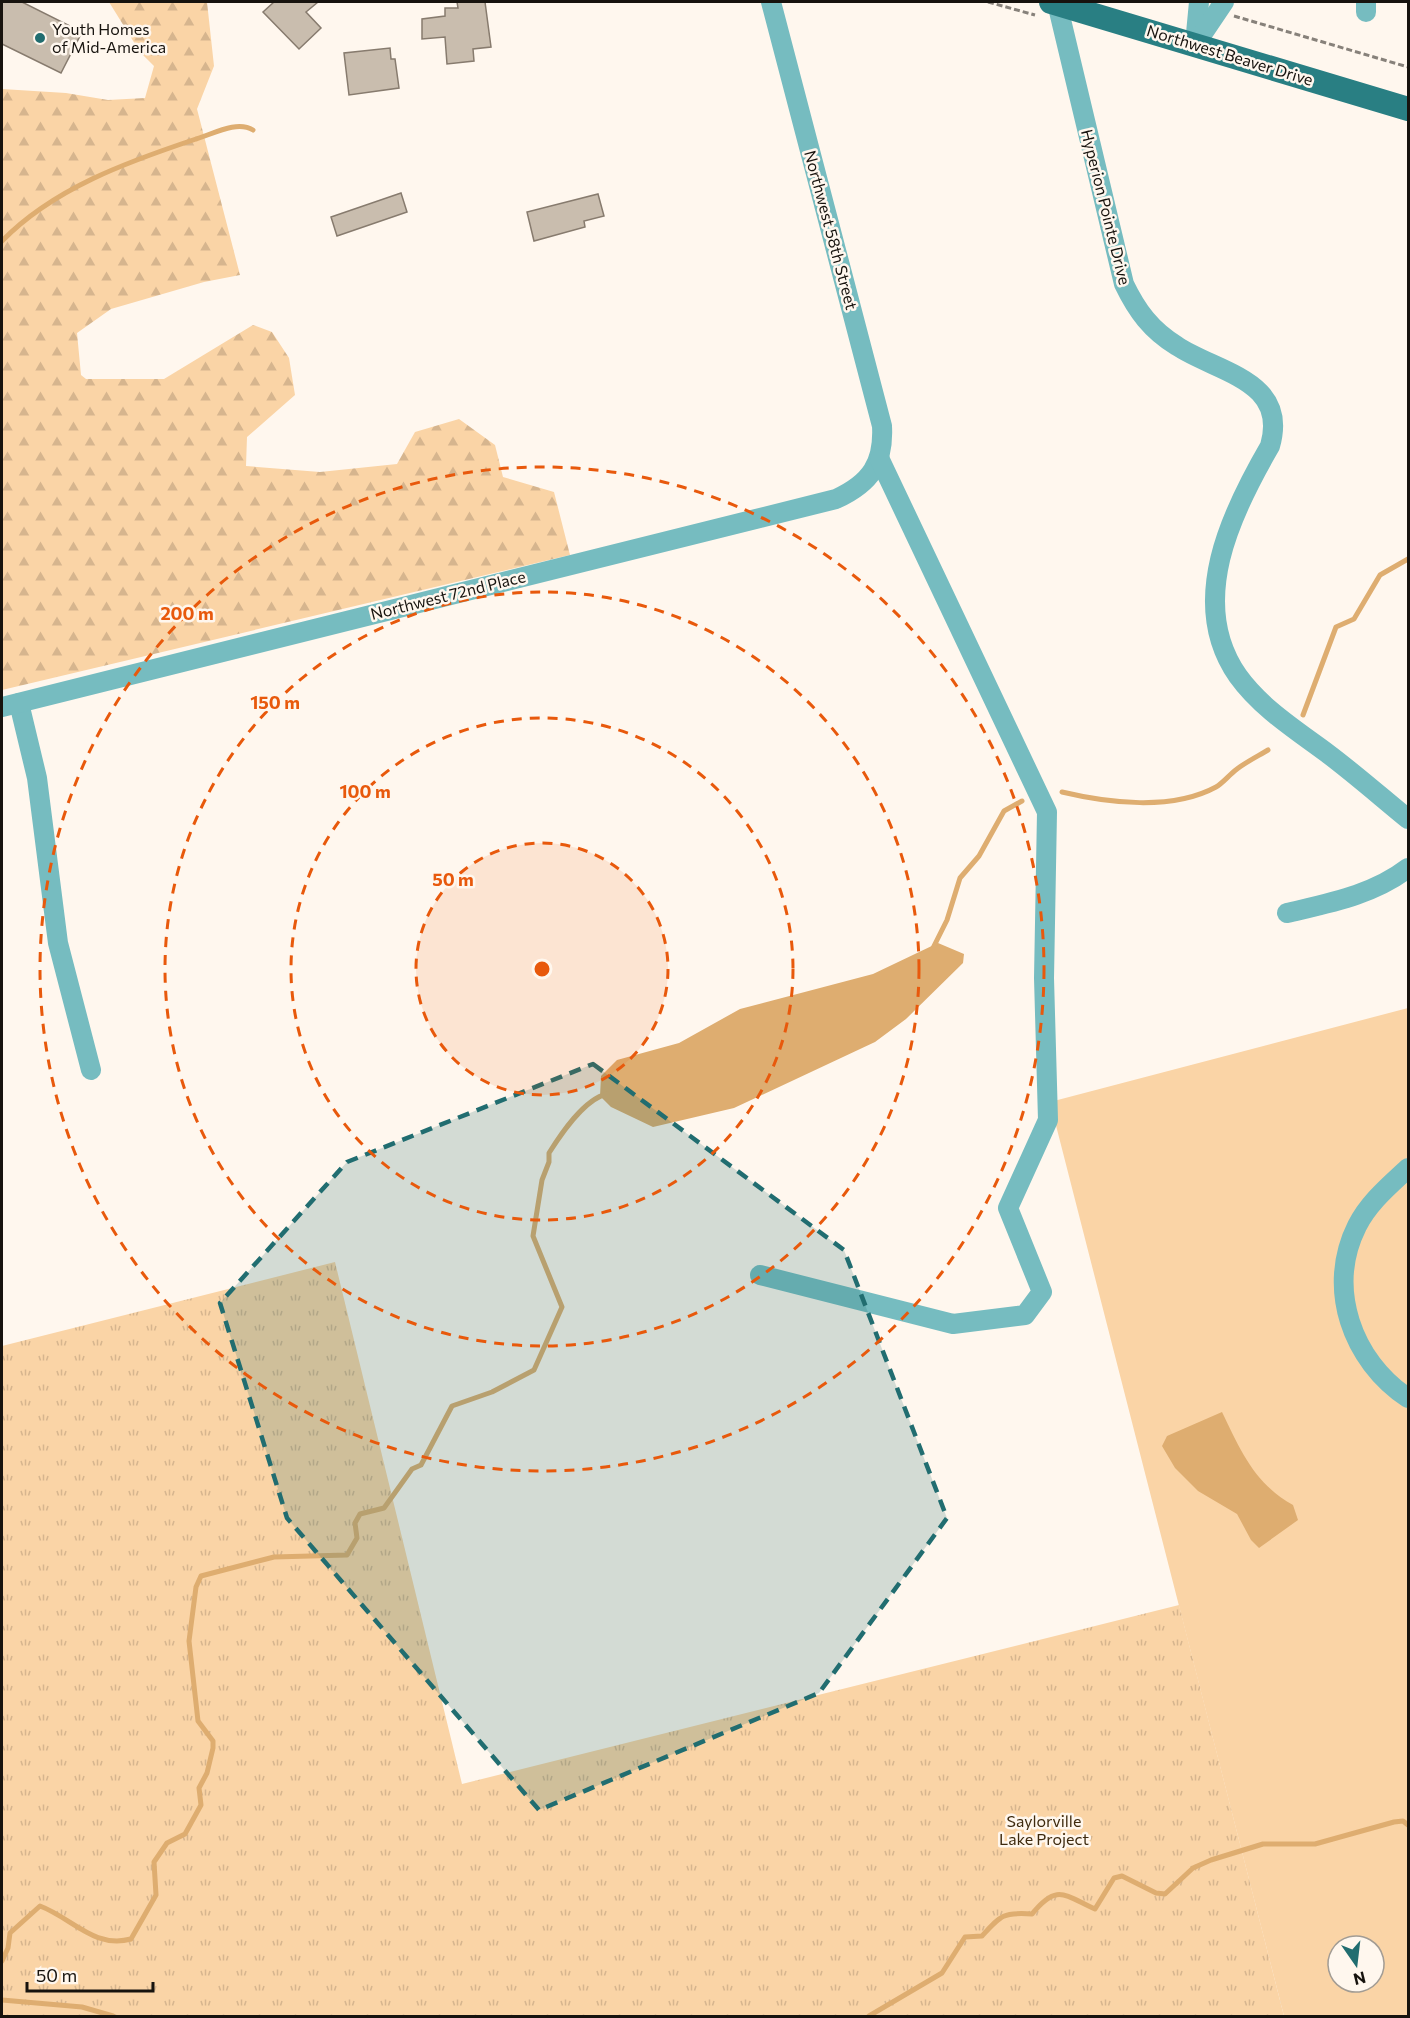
<svg xmlns="http://www.w3.org/2000/svg" width="1410" height="2018" font-family="Commissioner,sans-serif">
  <style>
    .grass { fill: #fad4a6; fill-rule: evenodd }
    .forest { fill: url(#forest-firs) }
    .park { fill: url(#park-tufts) }
    .water { fill: #dead70 }
    .lines { fill: none; stroke-linecap: round; stroke-linejoin: round }
    .stream { stroke: #dead70; stroke-width: 5 }
    .building { fill: #c9bdae; stroke: #877b6e; stroke-width: 1.5 }
    .path { stroke: #87817a; stroke-width: 3; stroke-dasharray: 6 3; stroke-linecap: butt }
    .minor { stroke: #76bcc0; stroke-width: 20 }
    .major { stroke: #297f83; stroke-width: 24 }
    .marked { fill: #216d70; fill-opacity: 0.2; stroke: #216d70; stroke-width: 4.5; stroke-dasharray: 12 8; stroke-linejoin: round }
    .ring { fill: none; stroke: #e8590c; stroke-width: 3; stroke-dasharray: 10 8 }
    .poi-dot { fill: #216d70; stroke: #fff7ee; stroke-width: 2 }
    .labels { text-anchor: middle; stroke-width: 5; stroke-linejoin: round; paint-order: stroke }
    .poi-label { font-size: 16px; fill: #17130e; stroke: #fff7ee; text-anchor: start }
    .street-label { font-size: 16px; fill: #17130e; stroke: #fff7ee }
    .park-label { font-size: 16px; fill: #3e2a0e; stroke: #fff7ee }
    .centre { fill: #e8590c; stroke: #fff7ee; stroke-width: 3 }
    .ring-label { font-size: 18px; text-anchor: middle; font-weight: bold; fill: #e8590c; stroke: #fff7ee; stroke-width: 5; stroke-linejoin: round; paint-order: stroke }
  </style>
  <defs>
    <pattern id="forest-firs" width="22" height="20" patternUnits="userSpaceOnUse" patternTransform="scale(1.5)"><rect width="22" height="20" fill="#fad4a6"/><path d="M5 1l3.5 6h-7zM16 11l3.5 6h-7z" fill="#d6b58e"/></pattern>
    <pattern id="park-tufts" width="24" height="20" patternUnits="userSpaceOnUse" patternTransform="scale(1.5)"><rect width="24" height="20" fill="#fad4a6"/><path d="M3 7l-1-3M5 7V3M7 7l1-3M15 17l-1-3M17 17v-4M19 17l1-3" fill="none" stroke="#d6b58e"/></pattern>
  </defs>
  <rect width="100%" height="100%" fill="#fff7ee"/>
  <path class="grass" d="M1408 1008V2016H1284L1050 1102ZM1338 1946H1374V1982H1338Z"/>
  <path class="forest" d="M109 2H207L214 66 197 109 240 275 204 282 111 309 77 333 81 375 86 379H164L253 325 272 332 289 358 295 395 247 437 246 466 320 472 397 464 415 432 459 419 495 445 503 477 554 492 570 555 2 690V89L66 93 108 100 145 98 154 66 140 52Z"/>
  <path class="park" d="M335 1262 462 1784 1179 1605 1284 2016H2V1346Z"/>
  <g class="water">
    <path d="M938 943 964 954 963 963 906 1019 875 1042 734 1108 653 1127 611 1107 600 1096 601 1076 617 1060 679 1043 740 1009 873 974Z"/>
    <path d="M1222 1412C1241 1451 1254 1483 1293 1505L1298 1520 1259 1548 1251 1540 1237 1514 1198 1491 1175 1468 1162 1446 1167 1436Z"/>
  </g>
  <g class="lines">
    <g class="stream">
      <path d="M2 241C54 188 127 162 196 139 213 134 237 120 253 130"/>
      <path d="M1303 715 1336 627 1354 619 1380 575 1408 559"/>
      <path d="M1062 792C1108 803 1172 811 1216 787 1223 783 1229 775 1237 769 1246 762 1258 756 1268 750"/>
      <path d="M933 948 947 920 960 878 979 856 1004 811 1022 801"/>
      <path d="M2 1961 8 1948 10 1933 40 1906C72 1918 94 1949 131 1939L156 1895 154 1862 167 1843 185 1834 201 1805 199 1788 207 1773 213 1748V1741L198 1721 189 1641 196 1587 201 1576 274 1557 347 1555 357 1538 355 1523 360 1514 384 1508 412 1469 421 1465 452 1406 492 1392 534 1370 562 1307 533 1236 542 1180 549 1162V1153C561 1134 584 1099 607 1094"/>
      <path d="M2 2000 82 2007 113 2016"/>
      <path d="M869 2016 942 1973 965 1937 982 1936C1001 1915 1003 1912 1032 1914 1057 1883 1064 1895 1095 1909L1114 1878 1122 1876 1156 1893 1165 1894 1193 1868 1211 1860 1263 1844H1315L1394 1822 1403 1821 1408 1825"/>
    </g>
  </g>
  <g class="building">
    <path d="M2 2H22L82 32 61 73 2 44Z"/>
    <path d="M274 2H318L306 12 321 28 299 49 263 12Z"/>
    <path d="M457 2H485L491 47 473 49 474 61 447 64 445 37 422 39V19L445 16V8H458Z"/>
    <path d="M390 48 391 59H395L399 88 349 95 344 53Z"/>
    <path d="M401 193 407 212 337 236 331 217Z"/>
    <path d="M598 194 604 216 584 221 585 227 534 241 527 212Z"/>
  </g>
  <g class="lines">
    <g class="path">
      <path d="M988 2 1035 15"/>
      <path d="M1234 16 1408 67"/>
    </g>
    <g class="minor">
      <path d="M1057 3 1124 284C1137 311 1151 330 1177 346 1218 373 1289 380 1270 446 1231 513 1187 603 1238 676 1261 708 1296 730 1327 753 1355 774 1381 797 1408 819"/>
      <path d="M1366 12V2"/>
      <path d="M1195 44 1199 2"/>
      <path d="M1195 45 1224 2"/>
      <path d="M19 703 37 778 58 943 91 1070"/>
      <path d="M2 707 836 499C871 483 884 463 882 426L771 2"/>
      <path d="M1287 913C1329 903 1373 895 1408 868"/>
      <path d="M1408 1168C1390 1185 1369 1202 1357 1226 1326 1288 1352 1361 1408 1398"/>
      <path d="M760 1275 953 1324 1025 1315 1042 1292 1008 1208 1048 1120 1044 978 1047 812 880 460"/>
    </g>
    <path class="major" d="M1051 2 1408 109"/>
  </g>
  <path class="marked" d="M593 1064 844 1250 947 1518 819 1693 539 1810 287 1518 220 1303 347 1162Z"/>
  <circle cx="542" cy="969" r="126" fill="#e8590c" fill-opacity=".12"/>
  <g class="ring">
    <circle cx="542" cy="969" r="126"/>
    <circle cx="542" cy="969" r="251"/>
    <circle cx="542" cy="969" r="377"/>
    <circle cx="542" cy="969" r="502"/>
  </g>
  <circle class="poi-dot" cx="40" cy="38" r="6"/>
  <g class="labels">
    <g class="poi-label">
      <text x="52" y="35">Youth Homes<tspan x="52" dy="18">of Mid-America</tspan></text>
    </g>
    <g class="street-label">
      <text transform="translate(1230 55) rotate(17)" y="6">Northwest Beaver Drive</text>
      <text transform="translate(1106 207) rotate(76)" y="6">Hyperion Pointe Drive</text>
      <text transform="translate(831 230) rotate(75)" y="6">Northwest 58th Street</text>
      <text transform="translate(448 595) rotate(-14)" y="6">Northwest 72nd Place</text>
    </g>
    <g class="park-label">
      <text x="1044" y="1827">Saylorville<tspan x="1044" dy="18">Lake Project</tspan></text>
    </g>
  </g>
  <circle cx="542" cy="969" r="9" class="centre"/>
  <g class="ring-label">
    <text x="187" y="620">200 m</text>
    <text x="275" y="709">150 m</text>
    <text x="365" y="798">100 m</text>
    <text x="453" y="886">50 m</text>
  </g>
  <rect width="1410" height="2018" fill="none" stroke="#17130e" stroke-width="6"/>
  <g transform="translate(1356 1964) rotate(166)"><circle r="28" fill="#fff7ee" stroke="#a29c94" stroke-width="1.5"/>
  <path d="M0-4.5L10 22L0 15L-10 22Z" fill="#216d70"/>
  <text y="-9" font-size="16" font-weight="bold" text-anchor="middle" fill="#17130e">N</text>
  </g>
  <path d="M27 1982v9h126v-9" fill="none" stroke="#17130e" stroke-width="3"/>
  <text x="36" y="1982" font-size="18" fill="#17130e" stroke="#fff7ee" stroke-width="4.5" paint-order="stroke">50 m</text>
</svg>
